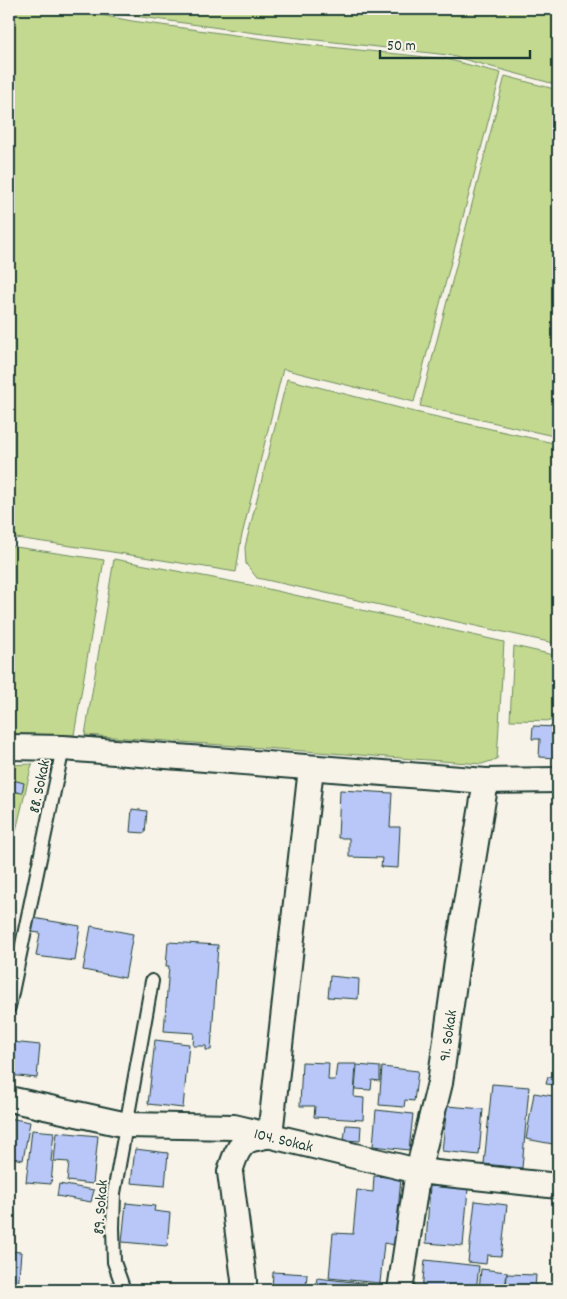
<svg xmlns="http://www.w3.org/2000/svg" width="567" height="1299" font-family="Dekko,sans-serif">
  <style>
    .green { fill: #c2d98f; stroke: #708b62 }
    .building { fill: #b8c7f7; stroke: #1f3d34 }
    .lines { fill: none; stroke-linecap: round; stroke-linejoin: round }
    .lane-casing { stroke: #1f3d34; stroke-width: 16 }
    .street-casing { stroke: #1f3d34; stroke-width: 28 }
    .lane { stroke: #f7f3e8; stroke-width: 12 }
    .street { stroke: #f7f3e8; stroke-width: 24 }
    .labels { text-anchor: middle; stroke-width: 4; stroke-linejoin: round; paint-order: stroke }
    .street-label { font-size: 16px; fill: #1f3d34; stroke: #f7f3e8 }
  </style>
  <rect width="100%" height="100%" fill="#f7f3e8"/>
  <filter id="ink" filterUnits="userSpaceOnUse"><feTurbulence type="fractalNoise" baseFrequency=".02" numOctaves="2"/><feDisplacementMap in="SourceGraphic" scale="10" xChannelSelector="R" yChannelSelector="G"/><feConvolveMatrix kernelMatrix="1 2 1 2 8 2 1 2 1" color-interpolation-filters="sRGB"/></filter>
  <g filter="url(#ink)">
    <g class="green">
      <path d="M9 9H70L132 21 300 44 446 59 501 73 414 402 283 369 241 539 236 572 106 551 9 537Z"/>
      <path d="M98 9H558V85L448 55 255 33 134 16Z"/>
      <path d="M505 76 558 90V437L420 406Z"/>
      <path d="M287 379 415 412 558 444V644L257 578 246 564 245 547Z"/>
      <path d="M9 546 104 560 74 735 9 734Z"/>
      <path d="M114 559 250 585 504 642 497 759 482 764 85 735Z"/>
      <path d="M514 646 558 656V721L510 720Z"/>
      <path d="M33 764H32L9 860V765Z"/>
    </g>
    <g class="building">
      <path d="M533 726 558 727V758L539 757 540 739H532Z"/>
      <path d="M13 780 24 783 22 793 11 791Z"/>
      <path d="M340 790 392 793 390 827H400L398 868 381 867 382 858 349 857V838H338Z"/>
      <path d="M132 809 147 811 145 833 130 832Z"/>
      <path d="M33 918 80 926 75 961 36 956 40 933 31 932Z"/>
      <path d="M91 926 133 934 125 978 83 970Z"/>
      <path d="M168 942 218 945 211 1050H206V1046H193L194 1033 164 1031 169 966H166Z"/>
      <path d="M330 976 359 979 358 999 328 997Z"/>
      <path d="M155 1040 189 1044 183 1108 148 1104Z"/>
      <path d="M12 1042 40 1045 37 1078 9 1075Z"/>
      <path d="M302 1062 329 1063 328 1080H335L337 1064H356L354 1097 364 1098 363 1120 314 1117 315 1106H300Z"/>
      <path d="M357 1065 380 1067V1081L372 1080 371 1090 355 1089Z"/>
      <path d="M382 1067 418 1071 414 1101 405 1100 404 1107 379 1105Z"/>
      <path d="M548 1077 558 1078V1145L526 1139 534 1093 553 1096 555 1085 546 1084Z"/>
      <path d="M492 1084 529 1087 522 1168 484 1164Z"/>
      <path d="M447 1106 483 1109 479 1155 442 1151Z"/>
      <path d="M376 1110 413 1114 409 1150 373 1146Z"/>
      <path d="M9 1118 30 1122 23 1160 13 1158 10 1175H9Z"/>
      <path d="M346 1125 361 1126 360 1141 344 1140Z"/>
      <path d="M32 1130 54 1132 51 1161 53 1162 51 1184 26 1182Z"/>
      <path d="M57 1132 98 1136 93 1184 67 1181 69 1162 54 1161Z"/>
      <path d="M135 1149 168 1153 165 1186 131 1183Z"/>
      <path d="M374 1176 401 1178 395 1245 384 1243 380 1283 329 1278 333 1233 353 1234 357 1190 373 1192Z"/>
      <path d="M59 1184 94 1190 91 1202 57 1196Z"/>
      <path d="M430 1186 468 1189 463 1246 426 1243Z"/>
      <path d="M475 1201 507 1205 501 1256 487 1255 486 1264 468 1262Z"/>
      <path d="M126 1203 155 1206 154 1211 170 1213 167 1246 122 1242Z"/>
      <path d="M9 1251 21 1252 18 1290H9Z"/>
      <path d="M425 1260 479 1266 476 1290H422Z"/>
      <path d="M481 1269 507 1272 505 1290H479Z"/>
      <path d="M273 1272 307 1274 306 1288 314 1289V1290H272Z"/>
      <path d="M507 1274 536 1275 535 1290H506Z"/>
      <path d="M317 1278 379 1285 378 1290H315Z"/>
    </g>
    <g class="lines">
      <defs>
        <g id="lane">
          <path d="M9 1007 63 748"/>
          <path d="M124 1290 114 1262 113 1228 114 1193 152 981"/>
        </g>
        <g id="street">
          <path d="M9 747 63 748 486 781 558 780"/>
          <path id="s1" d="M9 1099 127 1125 234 1127 418 1171 558 1186"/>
          <path d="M244 1290V1280L230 1172C233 1161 238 1145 249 1140 255 1138 263 1137 270 1135L311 768"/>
          <path id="s2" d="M400 1290 418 1171 440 1083 460 940 486 781"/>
        </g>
      </defs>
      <use href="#lane" class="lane-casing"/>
      <use href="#street" class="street-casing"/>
      <use href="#lane" class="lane"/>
      <use href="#street" class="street"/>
    </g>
  </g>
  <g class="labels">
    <g class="street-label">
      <text transform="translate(38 786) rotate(-78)" y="6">88. Sokak</text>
      <text dy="6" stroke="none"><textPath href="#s2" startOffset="259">91. Sokak</textPath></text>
      <text dy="6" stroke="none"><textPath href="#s1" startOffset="279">104. Sokak</textPath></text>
      <text transform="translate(99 1207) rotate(-86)" y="6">89. Sokak</text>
    </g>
  </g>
  <rect width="567" height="1299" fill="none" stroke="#f7f3e8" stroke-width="30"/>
  <rect x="15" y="15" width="537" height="1269" fill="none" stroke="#1f3d34" stroke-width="2" filter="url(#ink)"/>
  <path d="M380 50v8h150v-8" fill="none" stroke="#1f3d34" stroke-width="2.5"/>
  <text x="387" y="50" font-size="15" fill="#1f3d34" stroke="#f7f3e8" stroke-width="4" paint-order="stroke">50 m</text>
</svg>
